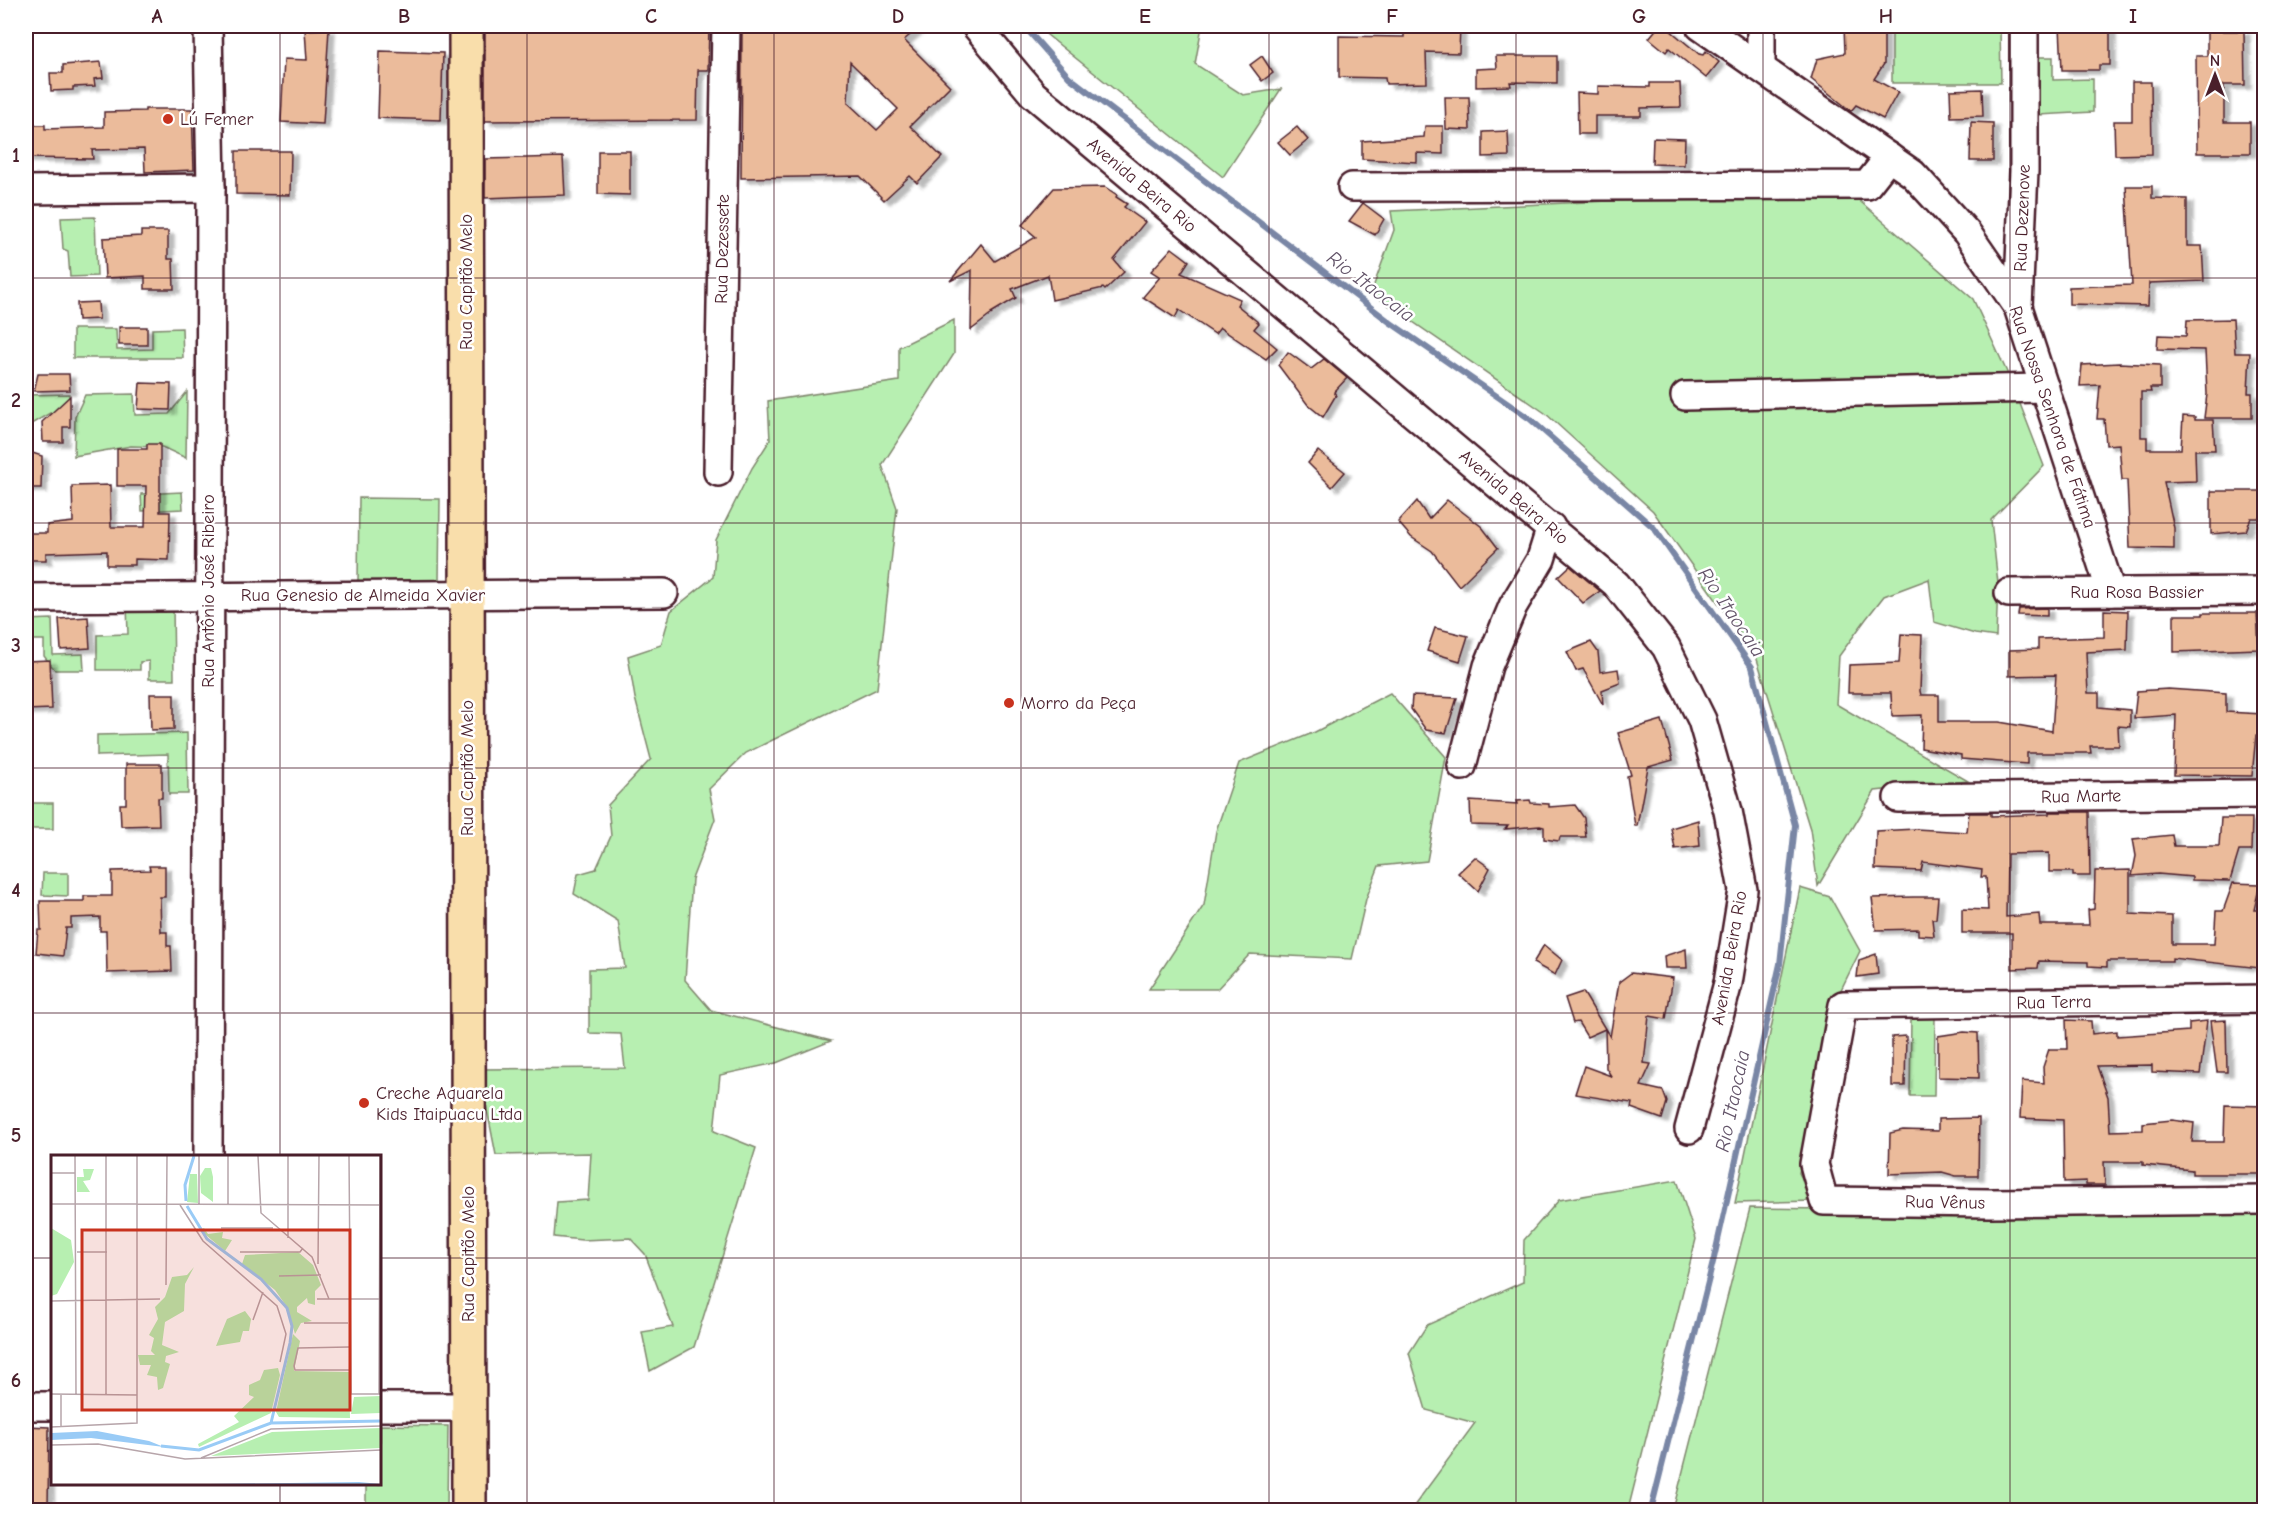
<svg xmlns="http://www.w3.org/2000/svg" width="2290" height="1536" font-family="'Comic Neue',sans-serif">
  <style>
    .green { fill: #b7efb1; stroke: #80876e; stroke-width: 1.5 }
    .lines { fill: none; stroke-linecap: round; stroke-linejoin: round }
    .stream { stroke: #7986a5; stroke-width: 6 }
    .building { fill: #ebbb9b; stroke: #4a1f2b; stroke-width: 1.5; fill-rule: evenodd; filter: url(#shadow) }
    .minor-casing { stroke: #4a1f2b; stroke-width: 32 }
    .major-casing { stroke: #4a1f2b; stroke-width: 38 }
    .minor { stroke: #fff; stroke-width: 27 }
    .major { stroke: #f9deab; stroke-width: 33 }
    .grid { fill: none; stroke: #4a1f2b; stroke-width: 1.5; stroke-opacity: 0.55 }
    .poi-dot { fill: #c8321e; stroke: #fff; stroke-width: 2 }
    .labels { text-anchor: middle; stroke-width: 5; stroke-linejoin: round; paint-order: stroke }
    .poi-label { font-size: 18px; fill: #4a1f2b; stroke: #fff; text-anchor: start }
    .street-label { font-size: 18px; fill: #4a1f2b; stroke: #fff }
    .water-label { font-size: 20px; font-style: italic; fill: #625368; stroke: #fff }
    .inset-river { fill: none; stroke: #99cbf6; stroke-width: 3 }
    .inset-road { fill: none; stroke: #b7a5aa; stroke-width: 1.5 }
    .view { fill: #c8321e; fill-opacity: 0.15; stroke: #c8321e; stroke-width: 3 }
    .inset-edge { fill: none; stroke: #4a1f2b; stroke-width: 3 }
    .neatline { fill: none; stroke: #4a1f2b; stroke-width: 2 }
    .grid-label { font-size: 20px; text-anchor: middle; font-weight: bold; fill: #4a1f2b }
  </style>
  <defs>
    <filter id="shadow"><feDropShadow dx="6" dy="4" stdDeviation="1.5" flood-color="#0004"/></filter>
  </defs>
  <rect width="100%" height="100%" fill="#fff"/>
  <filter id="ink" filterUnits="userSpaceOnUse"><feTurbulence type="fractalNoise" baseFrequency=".0167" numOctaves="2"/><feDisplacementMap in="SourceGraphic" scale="12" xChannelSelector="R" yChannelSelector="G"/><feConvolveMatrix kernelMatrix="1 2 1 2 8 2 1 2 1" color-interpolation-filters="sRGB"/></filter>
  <g filter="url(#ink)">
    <g class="green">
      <path d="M1036 26H1077L1082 32 1108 26H1202L1195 64 1243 95 1281 89 1223 177Z"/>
      <path d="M1892 26H2000L2001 83H1892Z"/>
      <path d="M2039 57H2053V80L2093 79V112L2039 115Z"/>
      <path d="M1847 190 1973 299 2012 383 2044 466 1991 520 1998 583 1996 637 1975 634 1934 622 1929 579 1884 596 1866 619 1839 656 1836 704 1968 781 1875 791 1818 886 1810 829 1756 656 1653 511 1545 413 1371 293 1394 230 1391 211Z"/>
      <path d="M95 217 97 276 70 277 68 251 63 249 61 218Z"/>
      <path d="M954 320V354L882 465 897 508 877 689 746 753 709 789 715 819 692 879 685 980 711 1010 831 1041 776 1063 720 1075 714 1131 756 1148 694 1347 650 1371 642 1332 673 1327 645 1254 630 1238 582 1240 554 1237 557 1202 588 1200 591 1153 496 1155 479 1069 625 1068 621 1034 589 1033V969L625 968 618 921 574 894 578 874 596 869 611 836 608 805 651 759 635 698 628 656 661 645 671 611 713 577 716 540 752 468 770 440 768 401 899 381V347Z"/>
      <path d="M182 328 183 358H73V329H116L117 350 152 349V329Z"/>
      <path d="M187 392 186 458 162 447 131 446 74 456 75 417 85 395 134 394 135 415 169 414Z"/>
      <path d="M69 394V412L50 413 33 423H26V395Z"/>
      <path d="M182 492 183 509 142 511 141 494Z"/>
      <path d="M359 498 440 499 439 583 358 582Z"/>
      <path d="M127 605H173L174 679H149V661L140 662V670H97V635L128 634Z"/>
      <path d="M52 619 53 655 83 654 84 670H55L44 656V640H26V620Z"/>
      <path d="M1390 693 1446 757 1427 861 1379 866 1366 899 1352 959 1250 954 1217 989H1149L1204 905 1216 831 1239 763 1315 732Z"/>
      <path d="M187 733 188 794H169L168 754 97 756V735Z"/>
      <rect x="26" y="803" width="27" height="26"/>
      <path d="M43 873H68V896L42 895Z"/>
      <path d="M1800 888 1830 897 1860 951 1834 1004 1799 1173 1814 1201 1735 1203Z"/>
      <path d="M1911 1016H1935L1934 1096H1910Z"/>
      <path d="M1677 1180 1696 1239 1628 1510H1411L1475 1423 1426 1410 1409 1353 1427 1325 1523 1282 1524 1240 1559 1200Z"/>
      <path d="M1750 1208 2264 1215V1510H1673Z"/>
      <path d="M380 1425 448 1426 447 1510 366 1509V1484H380Z"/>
    </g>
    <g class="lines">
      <path class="stream" d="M1024 26 1069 77 1391 323 1530 419 1654 528 1752 667 1795 825 1780 964 1714 1258 1651 1510"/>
    </g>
    <g class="building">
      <path d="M485 26H709L708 70H698L697 120 485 121Z"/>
      <path d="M742 26H921L904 40 950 86 910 126 942 157 917 183 910 176 884 200 860 176 741 178ZM850 62 898 109 877 130 848 103Z"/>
      <path d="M1404 26H1460L1459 53 1426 52 1427 83 1386 84 1385 78 1339 77V36L1404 37Z"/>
      <path d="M1659 26H1665L1699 54 1703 55 1706 51 1719 62 1706 78 1669 48 1666 52 1649 38Z"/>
      <path d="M1844 26H1884V64L1874 79 1898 92 1883 119 1856 105 1851 111 1811 79 1817 59 1845 53Z"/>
      <path d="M2060 26H2110V65H2099V70H2062Z"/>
      <path d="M329 29 323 124 281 122 284 59 307 60 305 30Z"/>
      <path d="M2207 31H2244L2245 85H2224V122H2250V153H2197L2196 56H2207Z"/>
      <path d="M380 51 443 53 441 120 378 118Z"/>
      <path d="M1262 56 1273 73 1262 81 1250 65Z"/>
      <path d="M1496 56H1557V83L1510 82 1511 86 1476 87V69L1497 68Z"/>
      <path d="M101 62 103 78 94 79 95 86 73 87V90L51 91 50 73H63V65Z"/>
      <path d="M2132 82H2151L2152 154 2115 155 2114 121H2132Z"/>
      <path d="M1650 83H1680L1681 107 1641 108V116H1595V134H1578L1577 93 1598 94V86L1650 87Z"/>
      <path d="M1982 89 1983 116 1951 117 1950 90Z"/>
      <path d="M1445 97H1469L1470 130 1446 129Z"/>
      <path d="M145 109H192L194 170 145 172 144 149 92 150 93 159 26 158V125H45V129L104 127V112L145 111Z"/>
      <path d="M1971 122 1993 123V161H1970Z"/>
      <path d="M1425 126H1443V154L1417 153V162L1362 159V141L1424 137Z"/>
      <path d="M1297 127 1308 140 1290 155 1278 142Z"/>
      <path d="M1508 131 1509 156 1483 157V132Z"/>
      <path d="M1653 138 1685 139 1684 165 1652 164Z"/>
      <path d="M236 151H291L290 195 236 194Z"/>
      <path d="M598 151H630V195L598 194Z"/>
      <path d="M563 157 565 195 485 198V159Z"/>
      <path d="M2126 186H2152V198L2187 199V246H2202L2204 281 2149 283 2148 306 2069 304V287L2132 285Z"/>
      <path d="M1105 187 1117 195 1116 197 1127 204 1124 207 1145 222 1114 260 1124 272 1105 290 1103 288 1052 300 1048 275 1012 289 1016 298 991 313 992 314 971 330 972 270 950 281 981 244 995 261 1036 237 1022 225 1054 188Z"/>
      <path d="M1363 203 1384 219 1375 235 1349 221Z"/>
      <path d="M141 231H168V259H173L174 289H145V276L105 278 103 238 141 236Z"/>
      <path d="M1172 248 1189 261 1181 273 1240 299 1237 305 1259 323 1254 329 1277 348 1266 359 1220 328 1215 334 1179 310 1175 318 1143 297 1160 277 1151 271Z"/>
      <path d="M98 302 99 319 78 320 77 303Z"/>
      <path d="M2233 319 2235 353H2250L2248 393H2252V418H2204L2207 394 2205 350 2157 349 2158 335 2186 336 2187 320Z"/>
      <rect x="119" y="327" width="28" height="18"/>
      <path d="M1288 352 1311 369 1324 359 1347 378 1334 392 1336 395 1323 417 1308 405 1278 365Z"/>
      <path d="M2119 363 2160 365V388H2150L2151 392H2141V437H2147V449H2181L2183 416 2195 417V420H2213L2215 450H2195L2196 481 2164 482 2174 528V549L2130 548 2127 480H2122L2119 444 2106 445 2104 419H2097L2100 385 2080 386 2082 365Z"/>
      <path d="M38 374H69L70 390 34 391Z"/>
      <path d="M140 383 171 384 170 410 138 409Z"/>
      <path d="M70 396V427H63V442H43L42 422Z"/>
      <path d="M147 444H160V512H170L169 560 135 559V565H107V551L46 553V560H26V533H47V525L73 522 72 486 110 485 111 527H145L146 486H117V449H147Z"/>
      <path d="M26 451 42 456 41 488H26Z"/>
      <path d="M1318 451 1345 472 1332 487 1308 463Z"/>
      <path d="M2211 491H2263L2265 518H2251L2246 531 2211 534Z"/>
      <path d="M1447 500 1482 527 1498 548 1459 586 1432 551 1411 537 1398 522 1417 501 1429 519Z"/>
      <path d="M1570 566 1600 591 1583 603 1558 577Z"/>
      <path d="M2047 608V616L2018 615 2019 609Z"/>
      <path d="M2104 610 2128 611 2127 650 2086 652 2088 693H2099V707L2130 710V727L2118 726 2119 746H2090L2091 753H2027V764L1961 759V755L1921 748 1922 715 1892 716 1891 693H1848L1849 665 1899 663 1901 634 1922 635 1920 691 1921 695H1939V722H1999L2052 731 2056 675 2009 676V650L2038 649V639L2104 637Z"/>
      <path d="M2203 613H2257L2259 649 2174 652V615H2203Z"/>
      <path d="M88 617 90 648 61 650 59 619Z"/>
      <path d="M1435 628 1468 636 1460 661 1427 651Z"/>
      <path d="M1591 642 1598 652 1600 672 1618 669 1620 683 1602 690 1603 705 1583 669 1576 671 1567 652Z"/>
      <path d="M50 660 52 709 26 710V661Z"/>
      <path d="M2168 689 2226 693V712L2263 714 2264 735H2256L2252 776 2174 775 2176 715 2134 718 2137 691Z"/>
      <path d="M150 694H174V729L151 730Z"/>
      <path d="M1412 696 1457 698 1446 733 1426 730 1411 709Z"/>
      <path d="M1662 720 1673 760 1648 767 1637 826H1635L1627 776 1631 775 1618 733Z"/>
      <path d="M126 764H162V798H158L159 825 121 826 120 804H126Z"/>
      <path d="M1530 800 1531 803 1549 804V807L1575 805 1584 818 1586 837H1560L1559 841 1544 839V827L1540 826 1505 829 1508 826 1471 825 1470 801 1518 804 1517 801Z"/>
      <path d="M2049 812H2089L2090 876H2073V872H2049V853L2007 854 2006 917 2039 914 2040 925H2089L2088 910 2094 909 2095 871 2130 870V914L2172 916V944H2214L2216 911H2223L2233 883 2260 884 2254 910H2260L2263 943 2260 968 2172 958V961H2107V967L2088 966V962L2039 961 2038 968 2012 969V933H1962V909L1988 910 1986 877H1981L1982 870 1923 862 1921 871 1875 869 1876 831 1916 829 1967 832 1969 813H1991V816L2049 814Z"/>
      <path d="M2221 818H2252L2251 851H2239L2230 881 2192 880V877L2158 874 2132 876 2136 856 2133 839 2172 835 2174 846H2219Z"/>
      <path d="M1698 820 1700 846 1675 849 1671 828Z"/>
      <path d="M1475 857 1490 868 1478 891 1458 873Z"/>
      <path d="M149 866H165V897H160L161 932H167V946H171L172 971 107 973 106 931H100V917L71 918V928H66L63 956 36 953 38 930H41L40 901H84V896H112V871L150 870Z"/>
      <path d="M1914 897H1938L1936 919H1932L1934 936 1918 935V929L1876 930 1872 898Z"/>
      <path d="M1544 945 1562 960 1555 975 1533 963Z"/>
      <path d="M1686 949 1687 968H1665L1664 956Z"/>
      <path d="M1876 954 1878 974 1857 977 1859 960Z"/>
      <path d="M1631 973 1673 978 1666 1019 1649 1016 1644 1063 1651 1064 1641 1086 1663 1091 1667 1102 1662 1119 1631 1108 1632 1103 1575 1094 1584 1066 1611 1076 1606 1068 1605 1029 1587 1037 1578 1022 1573 1023 1565 998 1583 992 1610 1037 1619 982Z"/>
      <path d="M2066 1020 2091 1021 2092 1034 2117 1031V1036L2189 1031V1023L2207 1021 2200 1074 2152 1072V1065L2097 1066 2108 1097 2110 1131 2143 1130V1123L2172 1120 2194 1123 2192 1142H2224L2225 1105 2265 1106V1174H2192V1170L2143 1165V1162H2104L2105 1185H2086V1181L2064 1182 2063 1120 2020 1118 2022 1081 2044 1083 2043 1067 2049 1049H2067Z"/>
      <path d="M2226 1020 2227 1072H2217L2210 1021Z"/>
      <path d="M1964 1032 1978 1033 1979 1078 1938 1077V1036Z"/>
      <path d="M1906 1036 1905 1086H1892V1037Z"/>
      <path d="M1979 1118 1978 1176H1956L1942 1172 1889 1174 1890 1133 1903 1130 1938 1131V1119Z"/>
      <path d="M26 1426 49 1427 48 1510H26Z"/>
    </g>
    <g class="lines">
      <defs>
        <g id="minor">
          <path d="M976 26 1033 94 1616 584 1666 647 1702 720 1728 811 1743 890 1728 983 1689 1129"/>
          <path d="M1700 26 1913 174 1967 233 2018 307 2111 592"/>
          <path d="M1761 68V26"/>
          <path d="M1352 187 1867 185 1889 157"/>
          <path d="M26 190 211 188"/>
          <path d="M2018 307 2024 171V26"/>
          <path d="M1685 396 2045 388"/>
          <path d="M718 472 726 26"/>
          <path d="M2009 593 2264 591"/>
          <path d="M26 598 664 593"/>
          <path d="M1462 766 1488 666 1513 606 1541 559 1551 527"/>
          <path d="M1898 798 2264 794"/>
          <path d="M2264 999 1843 1005 1814 1164 1824 1201 1990 1203 2264 1200"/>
          <path d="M208 1156 211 188 208 26"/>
          <path d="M26 1406H52"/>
          <path d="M380 1407H468"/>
        </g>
        <path id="major" d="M466 26 469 1510"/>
      </defs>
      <use href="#minor" class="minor-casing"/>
      <use href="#major" class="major-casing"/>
      <use href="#minor" class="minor"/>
      <use href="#major" class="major"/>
    </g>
  </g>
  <path class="grid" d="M280 26V1156M527 26V1510M774 26V1510M1021 26V1510M1269 26V1510M1516 26V1510M1763 26V1510M2010 26V1510M26 278H2264M26 523H2264M26 768H2264M26 1013H2264M26 1258H52M380 1258H2264M280 1484V1510"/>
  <g class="poi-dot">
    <circle cx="168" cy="119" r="6"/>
    <circle cx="1009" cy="703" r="6"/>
    <circle cx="364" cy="1103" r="6"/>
  </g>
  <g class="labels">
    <g class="poi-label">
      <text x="180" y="125">Lú Femer</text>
      <text x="1021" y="709">Morro da Peça</text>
      <text x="376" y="1099">Creche Aquarela<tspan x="376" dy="21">Kids Itaipuacu Ltda</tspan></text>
    </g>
    <g class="street-label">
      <text transform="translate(1142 185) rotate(40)" y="6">Avenida Beira Rio</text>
      <text transform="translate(2022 218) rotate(-88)" y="6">Rua Dezenove</text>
      <text transform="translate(722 249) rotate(-89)" y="6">Rua Dezessete</text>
      <text transform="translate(466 282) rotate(-90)" y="6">Rua Capitão Melo</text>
      <text transform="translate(2053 417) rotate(71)" y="6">Rua Nossa Senhora de Fátima</text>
      <text transform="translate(1514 497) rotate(40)" y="6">Avenida Beira Rio</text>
      <text transform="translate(208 591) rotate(-90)" y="6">Rua Antônio José Ribeiro</text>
      <text x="2137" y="598">Rua Rosa Bassier</text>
      <text x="363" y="601">Rua Genesio de Almeida Xavier</text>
      <text transform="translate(467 768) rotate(-90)" y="6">Rua Capitão Melo</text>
      <text transform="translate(2081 796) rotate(-1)" y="6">Rua Marte</text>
      <text transform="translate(1729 958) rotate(-80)" y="6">Avenida Beira Rio</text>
      <text transform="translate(2054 1002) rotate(-1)" y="6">Rua Terra</text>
      <text transform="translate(1945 1202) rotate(1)" y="6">Rua Vênus</text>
      <text transform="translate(468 1254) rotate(-90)" y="6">Rua Capitão Melo</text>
    </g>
    <g class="water-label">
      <text transform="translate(1371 286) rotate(37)" y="7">Rio Itaocaia</text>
      <text transform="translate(1732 612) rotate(56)" y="7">Rio Itaocaia</text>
      <text transform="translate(1732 1101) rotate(-78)" y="7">Rio Itaocaia</text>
    </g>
  </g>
  <g transform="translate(51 1155)">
    <rect width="330" height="330" fill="#fff"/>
    <path d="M154 13H160L162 22V47L150 38 149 21ZM32 14H43L39 25 32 26 39 37H26V22H33ZM139 19H146L147 48 136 47ZM0 73 20 85 23 107 6 139 0 141ZM153 73 157 79 172 77 171 83 181 85 174 96 149 75ZM247 97 262 110 270 130 264 136V150L257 148 256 143 246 152V157L261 166 250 168 244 179 236 152 224 135 191 109 194 100ZM143 112 134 129 133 156 114 167 111 190 128 197 115 201 114 207 119 209 112 233 107 235 106 222 96 220 100 210H89L87 200H104L100 196 103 183 98 180 107 164 104 152 114 142 121 122 136 120ZM194 156 200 164 198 176H192L189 187 165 191 176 164ZM242 179 249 186 243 216 298 217 299 263 228 262 225 257ZM227 213 229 220 220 258 148 292 147 289 188 267 183 261 203 242 198 240V230L209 225 213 215ZM330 241V258L300 259 303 242ZM330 273V293L160 301 221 277Z" fill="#b7efb1"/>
    <path d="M46 276 98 286 113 292 40 283 0 285V278ZM308 327 330 329H158Z" fill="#99cbf6"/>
    <path class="inset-river" d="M135 46 134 30 143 1M136 51 156 84 210 124 236 153 241 171 239 188 220 268M110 291 148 295 220 268 330 266"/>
    <path class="inset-road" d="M24 1 25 240M55 1V240M148 1V50M177 1V50M207 1 210 58 261 102 278 144M298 1 300 239H330M0 18H24M0 49H86M86 49 330 50M129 50 152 86 226 151 235 179 229 207M170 73H222M237 83V1M26 97H56M189 97H249L252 93M267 109 268 1M228 121 270 120M115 130 116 1M266 144H329M0 146 109 144M202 165 212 137M253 168H297M298 192 247 193 243 211 244 215H300M0 239 86 240M328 239 329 1M10 271V239M0 272 86 268V1M0 290 47 289 134 304 330 295M150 303 220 274 330 271"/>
    <path class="view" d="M31 75H299V255H31Z"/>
    <rect width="330" height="330" class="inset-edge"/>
  </g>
  <rect width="2290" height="1536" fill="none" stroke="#fff" stroke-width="66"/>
  <g transform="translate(2215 75)" stroke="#ffffff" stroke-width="4.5" paint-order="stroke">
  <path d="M0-4.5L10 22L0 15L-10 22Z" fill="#4a1f2b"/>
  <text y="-9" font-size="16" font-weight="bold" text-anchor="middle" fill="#4a1f2b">N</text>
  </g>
  <rect x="33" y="33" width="2224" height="1470" class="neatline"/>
  <g class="grid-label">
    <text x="157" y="23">A</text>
    <text x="404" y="23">B</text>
    <text x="651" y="23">C</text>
    <text x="898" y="23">D</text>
    <text x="1145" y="23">E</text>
    <text x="1392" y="23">F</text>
    <text x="1639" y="23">G</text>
    <text x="1886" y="23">H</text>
    <text x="2133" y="23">I</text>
    <text x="16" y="162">1</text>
    <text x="16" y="407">2</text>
    <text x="16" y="652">3</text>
    <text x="16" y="897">4</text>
    <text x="16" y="1142">5</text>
    <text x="16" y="1387">6</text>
  </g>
</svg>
